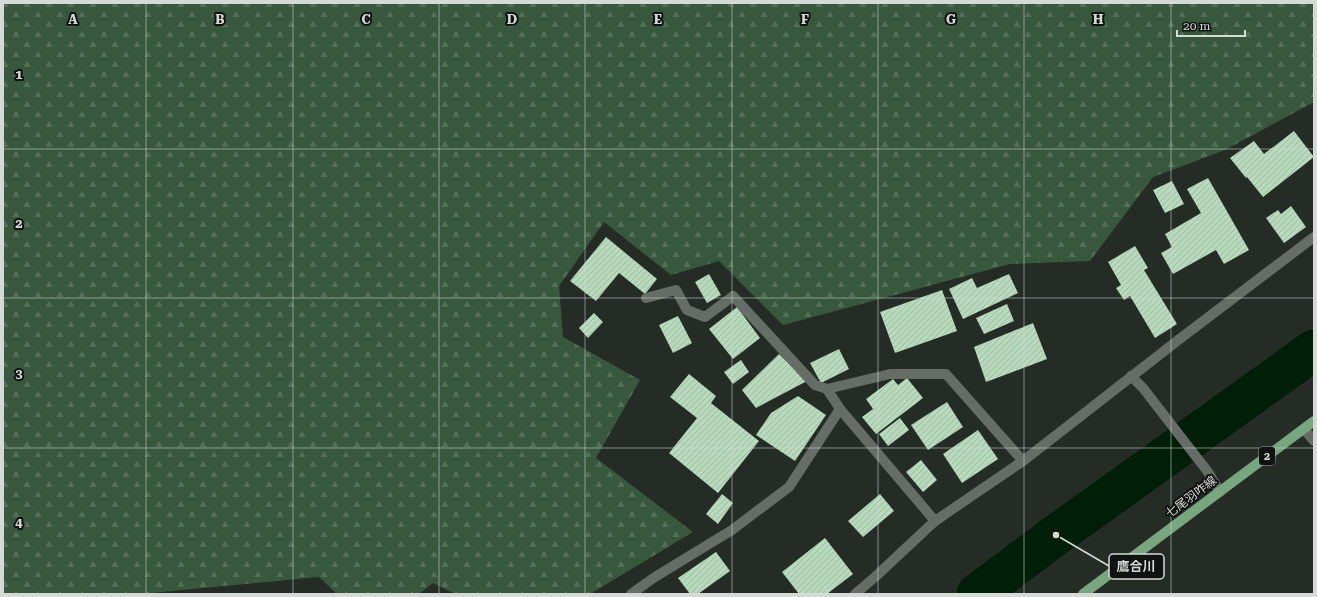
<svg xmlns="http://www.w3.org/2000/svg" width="1317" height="597" font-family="'Roboto Serif','Noto Sans JP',serif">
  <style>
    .forest { fill: url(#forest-firs) }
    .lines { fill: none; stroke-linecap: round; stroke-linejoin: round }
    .river { stroke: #011f08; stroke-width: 41 }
    .building { fill: url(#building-hatch) }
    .minor { stroke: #666d66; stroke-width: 10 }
    .major { stroke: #77a67f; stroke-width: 10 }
    .grid { fill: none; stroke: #d6dad7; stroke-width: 1; stroke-opacity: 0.55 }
    .labels { text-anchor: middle; stroke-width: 4; stroke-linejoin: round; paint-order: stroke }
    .shield { fill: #101311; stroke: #9b9e9c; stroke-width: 1 }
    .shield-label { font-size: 11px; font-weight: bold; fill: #d6dad7 }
    .street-label { font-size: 12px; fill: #d6dad7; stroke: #101311 }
    .grid-label { font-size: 13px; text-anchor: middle; font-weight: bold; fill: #d6dad7; stroke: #101311; stroke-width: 4; stroke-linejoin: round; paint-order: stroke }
    .leader { fill: none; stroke: #d6dad7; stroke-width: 1.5 }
    .callout-dot { fill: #d6dad7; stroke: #101311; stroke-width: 1.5 }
    .callout { fill: #101311; stroke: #d6dad7; stroke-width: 1.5 }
    .callout-label { font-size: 13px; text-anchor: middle; font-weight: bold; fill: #d6dad7 }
  </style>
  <defs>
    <pattern id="forest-firs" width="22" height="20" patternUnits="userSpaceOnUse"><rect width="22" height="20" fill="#38583d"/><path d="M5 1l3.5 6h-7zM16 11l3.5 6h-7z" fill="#546f58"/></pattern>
    <pattern id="building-hatch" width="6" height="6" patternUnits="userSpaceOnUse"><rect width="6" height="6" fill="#b6dabb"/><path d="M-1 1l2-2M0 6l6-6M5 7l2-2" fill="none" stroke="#9ebba2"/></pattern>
  </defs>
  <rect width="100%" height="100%" fill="#252c26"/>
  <path class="forest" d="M3 3H1314V102L1225 150 1153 177 1090 261 1010 264 783 325 719 261 671 275 604 222 559 286 563 337 640 380 596 458 693 532 590 594H455L433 583 419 594H337L319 577 140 594H3Z"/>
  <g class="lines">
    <path class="river" d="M977 594 1056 535 1314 350"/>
  </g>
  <g class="building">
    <path d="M1294 131 1314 157 1263 197 1247 177 1246 178 1230 158 1254 141 1264 154Z"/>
    <path d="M1208 178 1249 250 1224 264 1216 250 1173 274 1161 253 1172 247 1165 234 1201 213 1187 189Z"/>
    <path d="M1172 181 1184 204 1165 213 1153 190Z"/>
    <path d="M1291 206 1306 227 1284 243 1266 218 1278 210 1281 214Z"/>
    <path d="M606 237 657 279 645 294 619 273 596 301 570 281Z"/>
    <path d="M1135 246 1148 268 1144 270 1177 324 1155 338 1130 296 1124 300 1116 288 1121 285 1108 262Z"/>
    <path d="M709 274 721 295 707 303 695 282Z"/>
    <path d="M1009 274 1018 293 963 319 949 289 972 278 977 288Z"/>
    <path d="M942 290 957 331 895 353 880 312Z"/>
    <path d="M1007 304 1014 321 984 334 976 318Z"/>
    <path d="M737 307 760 338 733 359 709 329Z"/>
    <path d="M594 313 603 322 588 338 579 328Z"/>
    <path d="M678 316 692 343 673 353 659 325Z"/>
    <path d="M1033 323 1047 359 986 382 974 347Z"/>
    <path d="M839 349 849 369 821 383 810 363Z"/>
    <path d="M779 354 807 381 756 408 742 390Z"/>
    <path d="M741 360 749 372 733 384 724 372Z"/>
    <path d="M689 374 716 396 711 403 759 441 718 493 669 453 697 418 670 397Z"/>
    <path d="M907 378 923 398 876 434 862 417 873 409 866 399 893 379 898 385Z"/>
    <path d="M798 396 826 415 795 461 756 435 771 413Z"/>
    <path d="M947 402 963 427 928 450 911 425Z"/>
    <path d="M900 418 909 430 888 446 879 434Z"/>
    <path d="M978 430 998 459 962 483 943 454Z"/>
    <path d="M921 460 937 480 923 492 906 472Z"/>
    <path d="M722 494 733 503 718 524 706 514Z"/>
    <path d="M880 494 894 511 863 537 848 521Z"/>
    <path d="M825 538 853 574 827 594H799L782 572Z"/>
    <path d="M716 552 730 571 698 594H690L678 578Z"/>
  </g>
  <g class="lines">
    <g class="minor">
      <path d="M646 298 676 290 687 310 705 317 733 296 815 385 827 389"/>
      <path d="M1131 376 1143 388 1208 472 1220 492"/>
      <path d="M840 409 827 389 890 374H946L1023 461"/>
      <path d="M1304 429 1314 441"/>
      <path d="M631 594 655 577 732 530 789 487 840 409 935 521 1023 461 1177 341 1314 237"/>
      <path d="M855 594 875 577 935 521"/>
    </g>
    <path class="major" d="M1083 594 1314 421"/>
  </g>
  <path class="grid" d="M146 3V594M293 3V594M439 3V594M585 3V594M732 3V594M878 3V594M1024 3V594M1171 3V594M3 149H1314M3 298H1314M3 448H1314"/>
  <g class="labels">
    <rect class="shield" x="1259" y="447" width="16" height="18" rx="3"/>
    <g class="shield-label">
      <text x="1267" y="460">2</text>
    </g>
    <g class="street-label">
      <text transform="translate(1191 497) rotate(-37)" y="4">七尾羽咋線</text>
    </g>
  </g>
  <g class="grid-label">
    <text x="73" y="24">A</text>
    <text x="220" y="24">B</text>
    <text x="366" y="24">C</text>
    <text x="512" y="24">D</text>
    <text x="658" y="24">E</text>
    <text x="805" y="24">F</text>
    <text x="951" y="24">G</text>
    <text x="1098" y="24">H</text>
    <text x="19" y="79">1</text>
    <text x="19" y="228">2</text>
    <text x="19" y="378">3</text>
    <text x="19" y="527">4</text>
  </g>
  <path class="leader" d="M1056 535L1109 566"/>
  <circle class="callout-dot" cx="1056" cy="535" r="4"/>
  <rect class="callout" x="1109" y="554" width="55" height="25" rx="4"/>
  <g class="callout-label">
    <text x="1136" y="571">鷹合川</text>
  </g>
  <rect width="1317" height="597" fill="none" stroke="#d6dad7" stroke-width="8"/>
  <path d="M1177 30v6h68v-6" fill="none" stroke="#d6dad7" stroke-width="2"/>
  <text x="1183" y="30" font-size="12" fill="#d6dad7" stroke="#101311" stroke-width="3" paint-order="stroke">20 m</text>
</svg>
